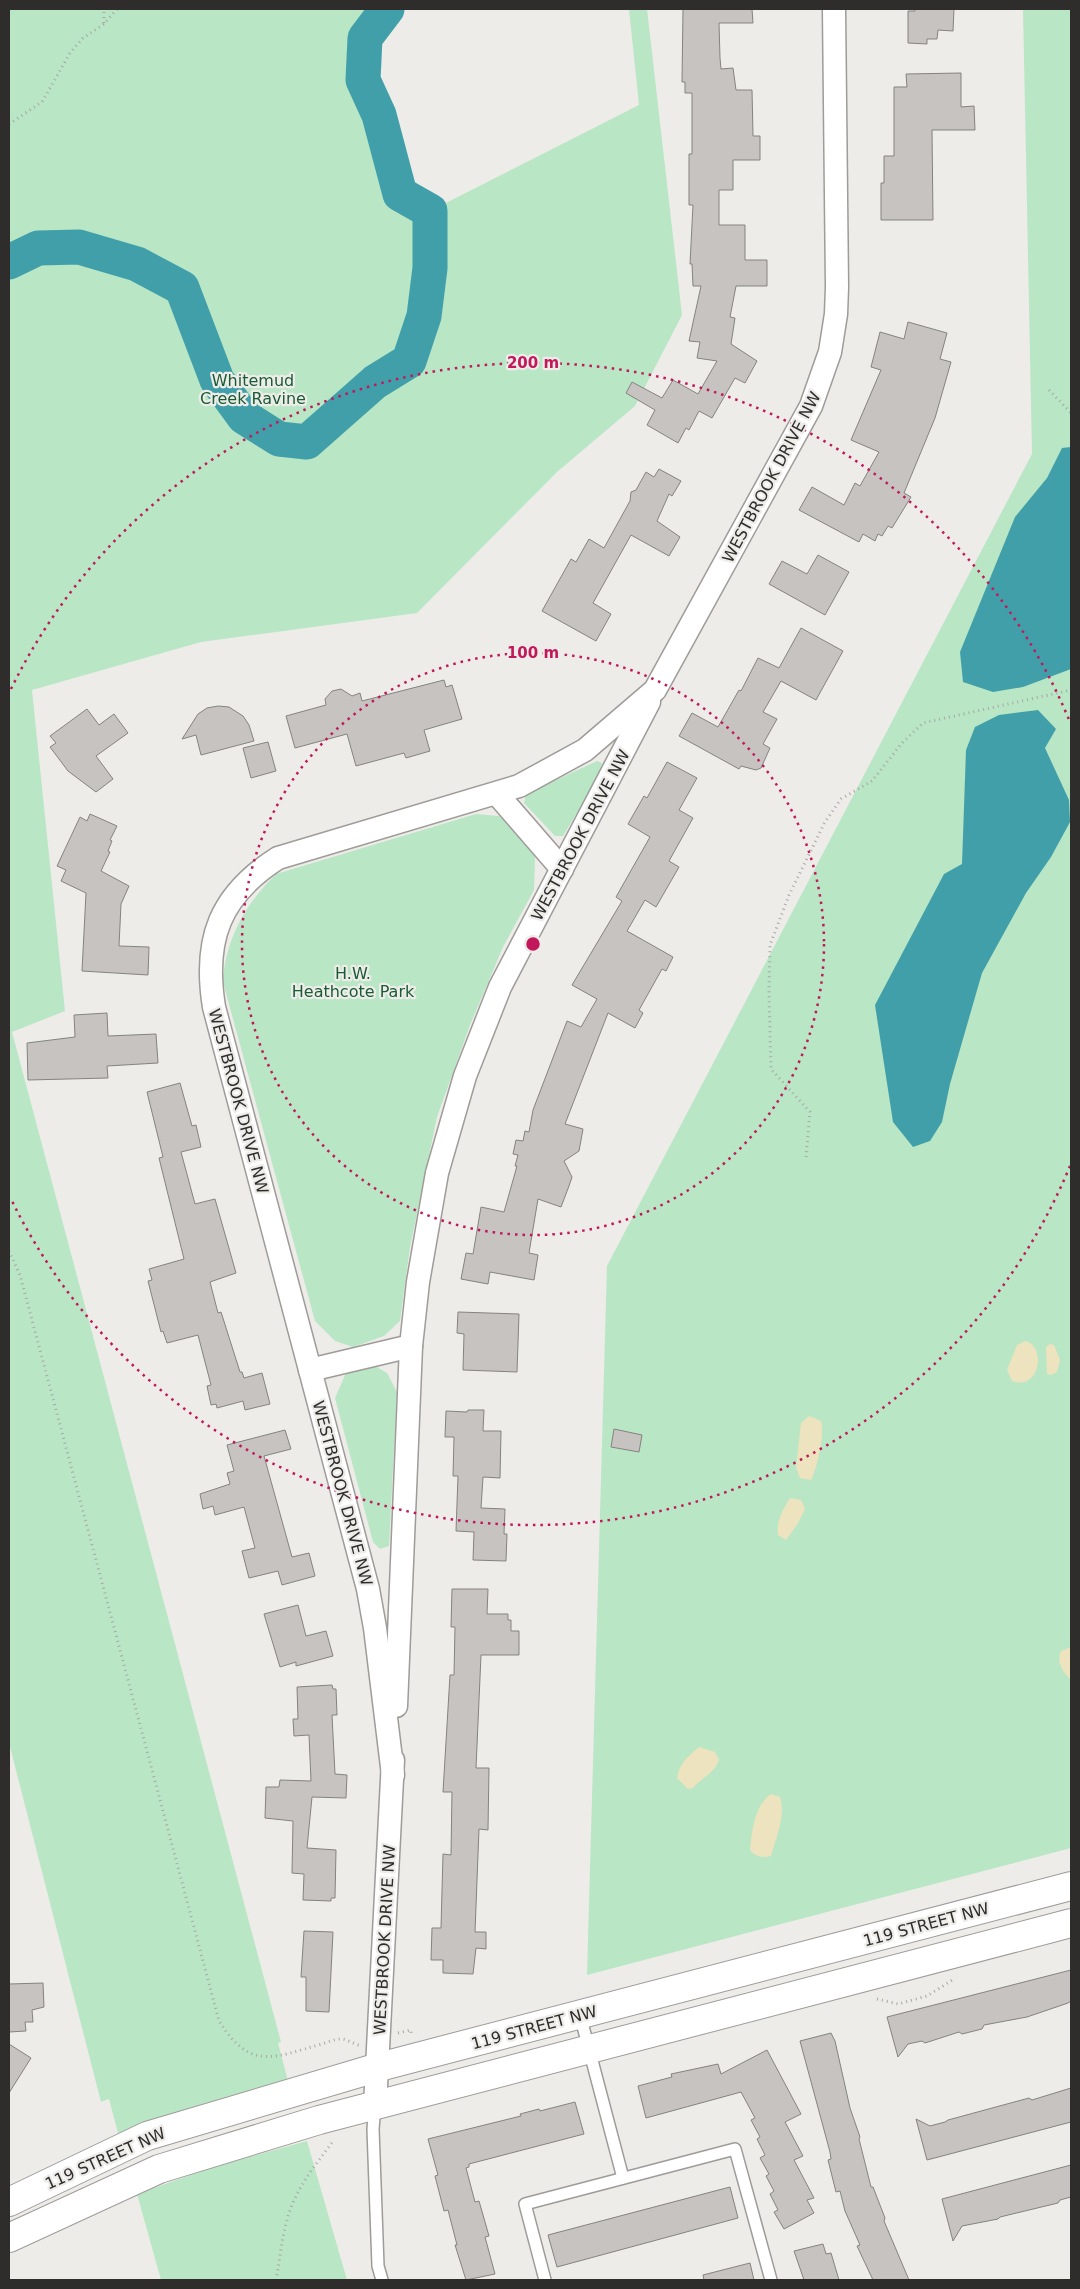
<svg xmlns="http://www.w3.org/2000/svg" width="1080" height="2289" font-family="'DejaVu Sans',sans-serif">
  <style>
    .green { fill: #b9e6c5 }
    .sand { fill: #ede3be }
    .water { fill: #419faa }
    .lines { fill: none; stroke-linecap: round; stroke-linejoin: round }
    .river { stroke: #419faa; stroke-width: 35 }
    .building { fill: #c6c3c0; stroke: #858380 }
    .service-casing { stroke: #9e9b99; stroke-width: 14 }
    .minor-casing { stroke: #9e9b99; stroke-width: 25 }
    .secondary-casing { stroke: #9e9b99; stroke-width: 30 }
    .path { stroke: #a9a7a5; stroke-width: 3; stroke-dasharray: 1 4; stroke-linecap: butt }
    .service { stroke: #fff; stroke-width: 11 }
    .minor { stroke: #fff; stroke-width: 22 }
    .secondary { stroke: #fff; stroke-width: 28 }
    .ring { fill: none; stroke: #c2185b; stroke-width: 2.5; stroke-dasharray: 2.5 5 }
    .labels { text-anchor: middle; stroke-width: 4.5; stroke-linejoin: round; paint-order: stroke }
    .park-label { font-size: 16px; fill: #185c34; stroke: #eeece9 }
    .street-label { font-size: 16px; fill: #2e2d2c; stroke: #eeece9 }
    .centre { fill: #c2185b; stroke: #eeece9; stroke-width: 2.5 }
    .ring-label { font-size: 15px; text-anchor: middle; font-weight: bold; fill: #c2185b; stroke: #eeece9; stroke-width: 4.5; stroke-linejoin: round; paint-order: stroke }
  </style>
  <rect width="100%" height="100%" fill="#eeece9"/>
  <g class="green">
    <path d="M9 9H387L365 38 363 80 379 115 400 194 430 211 639 105 629 9H647L682 315 635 406 557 472 417 613 201 642 32 690 65 1011 12 1032 281 2042 278 2043 288 2081 199 2105 118 2133 109 2099 101 2102 9 1743Z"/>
    <path d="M1023 9H1071V1848L587 1975 607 1266 1032 454Z"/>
    <path d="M597 761 602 763 598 777 563 836H555L524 803 526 794Z"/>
    <path d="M476 814 499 816 526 836 535 857 534 890 503 947 470 1025 437 1117 410 1247 400 1321 384 1336 353 1347 335 1341 315 1321 223 982C225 940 246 903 276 874Z"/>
    <path d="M375 1366 387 1373 397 1392 389 1546 380 1549 373 1542 335 1398 346 1373Z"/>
    <path d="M307 2141 347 2280H161L137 2194 210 2168Z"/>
  </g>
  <g class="sand">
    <path d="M1025 1341C1047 1346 1040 1391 1012 1381L1007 1370 1017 1345Z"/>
    <path d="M1050 1344 1054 1345 1060 1360 1057 1372 1051 1375 1047 1374 1046 1347Z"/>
    <path d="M809 1416 821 1421C825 1433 817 1469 811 1480L800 1478 796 1468 801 1423Z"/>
    <path d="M790 1498 801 1500 805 1509 797 1525 786 1540 778 1535C776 1521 783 1509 790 1498Z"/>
    <path d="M1071 1647V1680C1063 1672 1056 1663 1061 1651Z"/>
    <path d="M699 1747 715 1752 719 1760C714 1774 702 1777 693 1788L688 1789 677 1778C679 1764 688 1756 699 1747Z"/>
    <path d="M771 1794 780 1797C786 1816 776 1837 771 1856 763 1858 755 1857 750 1850 752 1831 754 1806 771 1794Z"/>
  </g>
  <g class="water">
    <path d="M1071 447V669L1023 687 993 692 963 682 960 652 1015 517 1047 478 1062 448Z"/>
    <path d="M1038 710 1056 729 1045 748 1069 800 1070 822 1051 857 1026 893 982 973 950 1084 942 1122 930 1141 913 1147 893 1122 875 1005 944 874 962 864 966 750 975 727 999 715Z"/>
  </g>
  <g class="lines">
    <path class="river" d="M9 262 38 248 79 247 137 264 182 288 217 380 244 417 279 439 307 442 375 382 409 361 424 316 430 268V211L400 194 379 115 363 80 365 38 387 9"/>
  </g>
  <g class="building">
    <path d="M683 9H752L753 23H719L720 58 721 69 733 68 736 90H752L753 136H760V160H733V190H719V225H745V260H767V286H736L730 317 735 318 731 344 757 361 745 383 735 378 712 418 699 411 689 430 686 428 678 443 647 425 655 410 626 393 632 382 662 398 673 380 698 394 717 361 697 358 700 342 689 341 701 286H693L692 264H690L693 205H689V154H692V93H685V82H682Z"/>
    <path d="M914 9H954L953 31 938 30 937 39H927V44L908 43V11H915Z"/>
    <path d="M961 73V107L974 106 975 130H932L933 220H881V183H884V156H894V87H907L906 74Z"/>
    <path d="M908 322 947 333 940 359 951 362 935 418 904 493 911 497 892 528 888 526 882 536 878 534 875 541 863 534 859 542 799 510 812 487 844 505 855 483 860 486 879 452 851 440 881 370 871 367 880 332 904 339Z"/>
    <path d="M659 469 681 481 672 496 669 494 657 521 680 537 669 556 631 535 593 603 611 614 596 641 542 611 571 559 576 562 589 539 604 548 630 501 631 492 636 490 646 472 654 477Z"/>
    <path d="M818 555 849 572 825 615 769 584 782 561 807 574Z"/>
    <path d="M801 628 843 651 816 700 781 681 763 712 777 719 763 744 770 748 761 768 756 770 741 766 739 769 679 736 692 713 718 727 739 690 741 691 758 658 779 668Z"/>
    <path d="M444 680 446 687 452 685 462 719 424 730 430 751 406 758 404 753 356 766 347 734 295 748 286 716 326 705 325 699 332 691 341 689 352 696 360 693 362 701Z"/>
    <path d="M218 706 229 707 243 716 249 725 254 741 201 755 196 735 182 739 198 714 207 708Z"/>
    <path d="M87 709 99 725 114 714 128 733 96 756 113 779 96 792 68 771 50 747 56 743 50 736Z"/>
    <path d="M268 742 276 771 251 778 243 748Z"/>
    <path d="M667 762 697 778 679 810 693 818 669 861 679 867 656 907 645 900 627 931 673 957 666 971 662 969 639 1010 643 1013 635 1028 608 1013 565 1124 583 1129 579 1151 564 1161 572 1177 569 1186 561 1207 538 1199 529 1253 538 1255 534 1280 490 1272 488 1284 461 1279 466 1253 473 1254 481 1207 504 1212 517 1166H515L518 1155 513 1154 516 1140 523 1141 525 1131 529 1132 533 1110 567 1021 581 1027 597 999 572 985 622 901 616 897 650 837 628 824 644 796 647 798Z"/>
    <path d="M90 814 117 826 110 840 112 841 108 851 110 852 101 871 129 886 121 904 119 946 149 947 148 975 82 971 86 893 61 881 66 870 57 866 80 817 87 821Z"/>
    <path d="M107 1013 108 1036 156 1034 158 1063 107 1066 108 1078 28 1080 27 1043 75 1037 74 1015Z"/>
    <path d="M180 1083 192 1126 196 1125 201 1147 181 1152 195 1204 215 1199 236 1273 210 1282 218 1313 221 1312 240 1372H242L244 1378 262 1373 270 1404 245 1410 243 1401 217 1408 216 1404 211 1405 207 1386 211 1385 198 1335 167 1343 163 1331 161 1332 148 1281 152 1280 149 1269 184 1259 159 1158 163 1157 147 1092Z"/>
    <path d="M458 1312 519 1314 517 1372 463 1370 464 1334 457 1333Z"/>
    <path d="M468 1410H484L483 1431H501L500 1478 483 1477 481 1508 505 1509 504 1534H507L506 1561 473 1560 474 1532 456 1531 458 1476H453L454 1437H445L446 1411 467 1412Z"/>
    <path d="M614 1429 642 1435 639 1452 611 1447Z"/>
    <path d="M285 1430 291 1449 264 1456 292 1557 309 1553 315 1576 282 1585 278 1571 249 1578 242 1551 255 1548 244 1507 215 1515 213 1506 203 1509 200 1494 230 1484 227 1473 234 1471 227 1445Z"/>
    <path d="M452 1589H488L487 1614H508V1620H511V1631H519V1655H481L476 1768H489L488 1830 479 1829 475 1932H486V1949L476 1948 473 1974 443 1973V1960H431L432 1928H441L443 1854 451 1855 452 1792H443L450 1675H454L455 1627H451Z"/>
    <path d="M298 1605 306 1636 326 1631 333 1656 296 1666V1662L280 1667 264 1614Z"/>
    <path d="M332 1685 333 1689H336L337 1715H332L335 1774 347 1775 346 1798 312 1797 307 1848 336 1850 335 1898H331V1901L303 1900 304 1874 292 1873 293 1821 265 1818 266 1787H279L280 1780 311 1781 309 1735 294 1736 293 1719H298L297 1687Z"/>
    <path d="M304 1931 333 1932 329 2012 306 2011V1977H301Z"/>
    <path d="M1071 1970V2001L1068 2003 1027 2017 984 2025 982 2029 962 2034 959 2032 925 2043 922 2041 908 2044 898 2057 887 2017Z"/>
    <path d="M43 1983 44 2007 32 2010 33 2022H25L26 2031 9 2032V1984Z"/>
    <path d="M831 2033 835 2041 850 2108 860 2137 859 2139 871 2187H873L885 2218 884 2221 909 2280H873L857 2246 860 2245 845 2211 840 2191 836 2192 828 2160 831 2159 830 2152 800 2041Z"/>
    <path d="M9 2044 31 2058 9 2093Z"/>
    <path d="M767 2050 801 2114 785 2122 803 2156 794 2160 814 2198 807 2200 814 2213 784 2229 774 2212 778 2210 770 2194 774 2191 766 2176 769 2174 760 2158 765 2155 757 2139 760 2137 751 2120 755 2118 741 2092 646 2118 638 2086 672 2077 671 2074 718 2064 721 2074Z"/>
    <path d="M1071 2088V2122L927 2160 916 2119 930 2126 945 2122 948 2120 1029 2098 1032 2100Z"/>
    <path d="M575 2102 584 2134 469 2164V2167L466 2168 475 2202 479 2201 489 2236 485 2237 495 2274 466 2280 455 2245H457L448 2210 444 2211 435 2176 438 2175 428 2139 521 2116 520 2114 539 2109 540 2111Z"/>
    <path d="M1071 2165V2197L1060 2200 1058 2203 1000 2217 998 2219 962 2226 953 2241 942 2199Z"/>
    <path d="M730 2187 738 2218 557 2267 548 2235Z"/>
    <path d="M823 2244 826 2254 831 2253 839 2280H804L794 2251Z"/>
    <path d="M750 2263 754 2280H704L703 2275Z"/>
  </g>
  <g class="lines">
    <defs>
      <g id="service">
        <path d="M580 2015 623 2178"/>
        <path d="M375 2106 373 2129 378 2266 382 2280"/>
        <path d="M545 2280 525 2204 735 2149 771 2280"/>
      </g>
      <g id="minor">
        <path d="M497 794 562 869"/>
        <path d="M310 1370 411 1346"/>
        <path d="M396 1706 411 1346 418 1282 437 1173 465 1076 500 987 649 702"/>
        <path d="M393 1775 375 1628 368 1589 214 1007C203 939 220 895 278 858L519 786 585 750 655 690 811 406 830 352 836 314 837 287 834 9"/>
        <path d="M375 2106 393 1760"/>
      </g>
      <g id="secondary">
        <path d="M9 2202 147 2136 379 2067 1071 1886"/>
        <path d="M9 2238 159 2169 319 2120 1071 1923"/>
      </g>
    </defs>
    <use href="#service" class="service-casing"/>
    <use href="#minor" class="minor-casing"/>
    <use href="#secondary" class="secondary-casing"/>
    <g class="path">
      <path d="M104 23V9"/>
      <path d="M9 124 42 102 70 53 83 38 104 24 117 9"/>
      <path d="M1049 390 1071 413"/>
      <path d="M806 1157 810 1112 771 1069 769 994 770 945 789 895 825 822 841 799 872 781 902 743 923 723 1071 690"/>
      <path d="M9 1251 20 1275 219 2021C251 2072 274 2057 322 2044 328 2042 335 2039 341 2039 347 2039 353 2044 359 2045"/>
      <path d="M877 1999 898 2004 927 1996 954 1979"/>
      <path d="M398 2033 411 2030V2035"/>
      <path d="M276 2280C281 2253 283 2223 295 2198 305 2177 320 2159 334 2140"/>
    </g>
    <use href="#service" class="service"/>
    <use href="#minor" class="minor"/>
    <use href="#secondary" class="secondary"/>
  </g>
  <g class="ring">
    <circle cx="533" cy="944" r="291"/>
    <path d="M1070 1166A581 581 0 0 1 11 1199M11 689A581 581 0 0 1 1070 722"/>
  </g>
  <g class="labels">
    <g class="park-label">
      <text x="253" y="386">Whitemud<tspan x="253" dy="18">Creek Ravine</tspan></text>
      <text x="353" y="979">H.W.<tspan x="353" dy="18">Heathcote Park</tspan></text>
    </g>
    <g class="street-label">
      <text transform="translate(771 477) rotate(-62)" y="6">WESTBROOK DRIVE NW</text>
      <text transform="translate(580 835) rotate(-62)" y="6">WESTBROOK DRIVE NW</text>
      <text transform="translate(239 1101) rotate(75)" y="6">WESTBROOK DRIVE NW</text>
      <text transform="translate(343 1493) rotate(75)" y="6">WESTBROOK DRIVE NW</text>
      <text transform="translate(926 1924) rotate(-15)" y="6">119 STREET NW</text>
      <text transform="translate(384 1940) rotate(-87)" y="6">WESTBROOK DRIVE NW</text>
      <text transform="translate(534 2027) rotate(-15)" y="6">119 STREET NW</text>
      <text transform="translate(105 2158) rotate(-24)" y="6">119 STREET NW</text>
    </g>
  </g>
  <circle cx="533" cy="944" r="8" class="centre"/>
  <g class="ring-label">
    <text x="533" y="368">200 m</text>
    <text x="533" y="658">100 m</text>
  </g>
  <rect width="1080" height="2289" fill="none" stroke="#2e2d2c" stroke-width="20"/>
</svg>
